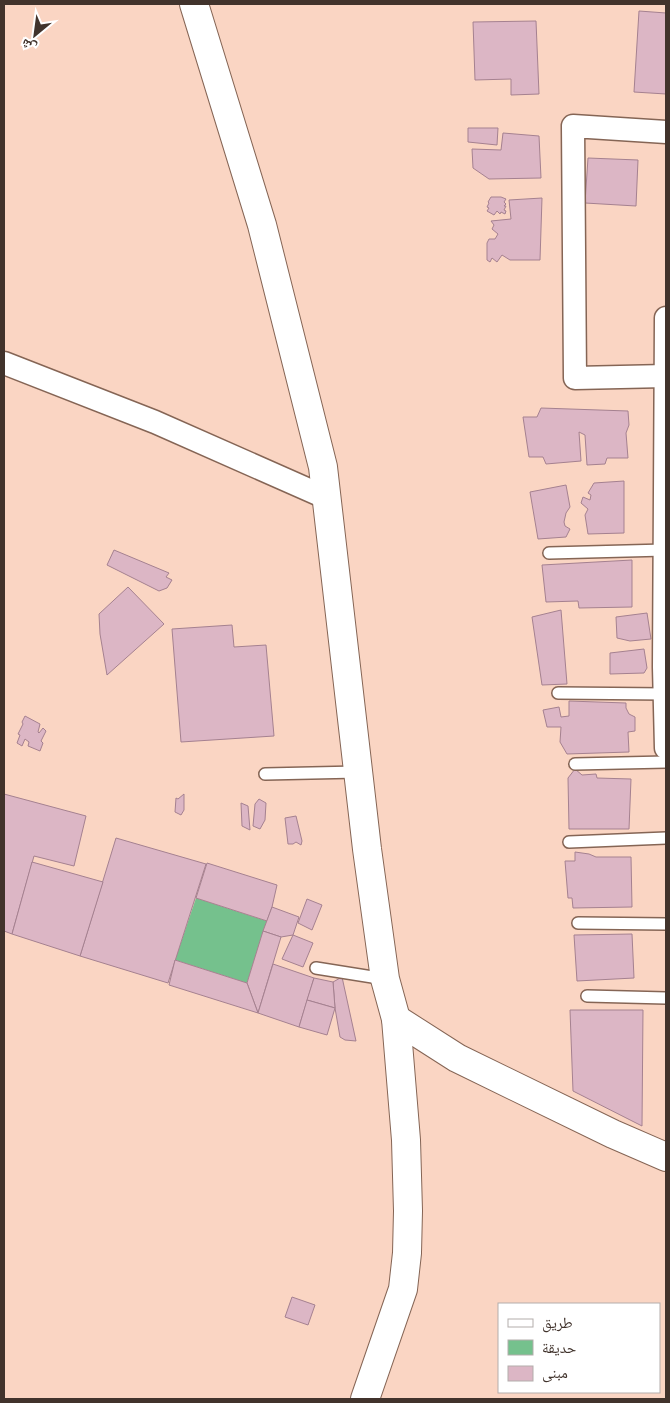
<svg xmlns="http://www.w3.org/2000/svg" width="670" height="1403" font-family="Overpass,'Noto Naskh Arabic',sans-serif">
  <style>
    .green { fill: #75c18d }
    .building { fill: #dcb6c5; stroke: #a58190 }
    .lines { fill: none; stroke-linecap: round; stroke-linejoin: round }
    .lane-casing { stroke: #856555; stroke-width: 14 }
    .street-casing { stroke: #856555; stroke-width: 25 }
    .secondary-casing { stroke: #856555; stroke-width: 30 }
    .lane { stroke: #fff; stroke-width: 11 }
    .street { stroke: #fff; stroke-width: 22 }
    .secondary { stroke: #fff; stroke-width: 28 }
  </style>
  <rect width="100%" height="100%" fill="#fad5c3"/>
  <path class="green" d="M196 898 267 921 247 983 175 960Z"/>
  <g class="building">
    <path d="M639 11 666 13V94L634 92Z"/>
    <path d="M536 21 539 94 511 95V79L475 80 473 22Z"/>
    <path d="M468 128H498L497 145 468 142Z"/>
    <path d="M503 133 539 136 541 178 489 179 473 168 472 149 501 150Z"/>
    <path d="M588 158 638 160 636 206 585 203Z"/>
    <path d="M491 197H501L506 199 504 202 506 204 504 206H506L504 210 506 211 505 214 501 212 500 214 497 211 494 215 487 211 489 208 487 207 489 203 488 202Z"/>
    <path d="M542 198 540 260H510L502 255 497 262 492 258 490 262 487 260V243L489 239H495L498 234 492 229 494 225 491 221 511 219 509 200Z"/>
    <path d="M541 408 628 411 629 425 626 433 628 458H607L605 464 587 465 585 435 579 432 581 461 546 464 543 457H529L523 417H537Z"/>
    <path d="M624 481V533L588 534 585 515 588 509 581 503 583 497 590 500 591 495 588 493 594 483Z"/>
    <path d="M566 485 570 507 566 513 564 522 565 526 570 529 566 537 538 539 530 492Z"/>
    <path d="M114 550 169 573 166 577 172 580 167 588 159 591 107 565Z"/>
    <path d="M632 560V607L579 608 578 601 546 602 542 565Z"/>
    <path d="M128 587 164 624 107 675 100 634 99 614Z"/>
    <path d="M561 610 567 684 542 685 532 617Z"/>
    <path d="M647 613 651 639 630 641 617 638 616 617Z"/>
    <path d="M232 625 234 647 266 645 274 736 181 742 172 629Z"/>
    <path d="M644 649 647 668 644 673 610 674V653Z"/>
    <path d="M569 701 626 703V708L629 714 635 717V731L628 732 629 752 567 754 560 742 561 727H547L543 710 559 707 561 717 569 716Z"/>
    <path d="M25 716 40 724 38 732 39 733 43 728 46 731 41 741 43 743 40 751 28 746 29 742 25 739 22 746 17 743 20 735 18 734 23 724 22 722Z"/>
    <path d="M575 769 582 775 596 774 597 778 631 779 629 829H569L568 778Z"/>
    <path d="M4 794 86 816 74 866 34 856 12 934 4 931Z"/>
    <path d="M184 794V810L181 815 175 812 176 798 178 799Z"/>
    <path d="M259 799 266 803 265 820 260 829 253 826 255 804Z"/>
    <path d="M241 803 248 806 250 830 242 826Z"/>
    <path d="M296 816 302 841 301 845 296 842 293 844H288L285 818Z"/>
    <path d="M116 838 206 864 168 983 80 956Z"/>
    <path d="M575 852 589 854 596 857H631L632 907 573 908 572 898H568L565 861H575Z"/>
    <path d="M32 862 103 882 80 956 12 934Z"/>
    <path d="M207 863 277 885 272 907 267 921 196 898Z"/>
    <path d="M307 899 322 905 312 930 298 923Z"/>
    <path d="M272 907 299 917 293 935 281 937 263 931Z"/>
    <path d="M263 931 281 937 258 1013 247 983Z"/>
    <path d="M632 934 634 978 577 981 574 935Z"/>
    <path d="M293 935 313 943 303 967 282 959Z"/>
    <path d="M175 960 247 983 258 1013 169 985Z"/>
    <path d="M273 964 314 978 299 1027 258 1013Z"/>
    <path d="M342 977 356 1041 345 1040 340 1037 335 1008 333 982Z"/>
    <path d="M314 978 333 982 335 1008 307 1000Z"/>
    <path d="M307 1000 335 1008 327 1035 299 1027Z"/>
    <path d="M570 1010H643L642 1126 573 1091Z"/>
    <path d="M292 1297 315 1305 308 1325 285 1317Z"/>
  </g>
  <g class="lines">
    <defs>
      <g id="lane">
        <path d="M549 553 665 550"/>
        <path d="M558 693 665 694"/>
        <path d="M575 764 666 762"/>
        <path d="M265 774 358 772"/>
        <path d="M569 842 666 838"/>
        <path d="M578 923 666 924"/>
        <path d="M316 968 385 979"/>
        <path d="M587 996 666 998"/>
      </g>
      <g id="street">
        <path d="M666 318 664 667 666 748"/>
        <path d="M4 363 155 422 327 498"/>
        <path d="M666 376 575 378 573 126 666 132"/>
      </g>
      <g id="secondary">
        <path d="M194 4 262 225 323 467 367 849 385 979 396 1019 406 1140 408 1211 407 1253 403 1289 365 1399"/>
        <path d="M396 1019 457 1058 613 1134 666 1157"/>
      </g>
    </defs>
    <use href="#lane" class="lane-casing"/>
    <use href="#street" class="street-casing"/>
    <use href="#secondary" class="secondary-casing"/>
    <use href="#lane" class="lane"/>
    <use href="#street" class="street"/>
    <use href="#secondary" class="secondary"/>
  </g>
  <rect width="670" height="1403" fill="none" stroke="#41332c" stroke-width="10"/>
  <rect x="498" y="1303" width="162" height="90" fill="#ffffff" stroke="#b3adab"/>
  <rect x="508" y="1319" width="25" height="8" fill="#ffffff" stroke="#b3adab"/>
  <text x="542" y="1328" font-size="15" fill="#41332c">طريق</text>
  <rect x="508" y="1340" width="25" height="15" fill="#75c18d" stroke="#b3adab"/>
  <text x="542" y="1353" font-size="15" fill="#41332c">حديقة</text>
  <rect x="508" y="1366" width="25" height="15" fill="#dcb6c5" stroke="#b3adab"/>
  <text x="542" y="1378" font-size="15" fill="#41332c">مبنى</text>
  <g transform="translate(35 35) rotate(209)" stroke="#ffffff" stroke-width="4" paint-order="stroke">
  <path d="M0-4L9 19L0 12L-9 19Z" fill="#41332c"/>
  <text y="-8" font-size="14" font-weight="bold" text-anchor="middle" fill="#41332c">ش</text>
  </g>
</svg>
